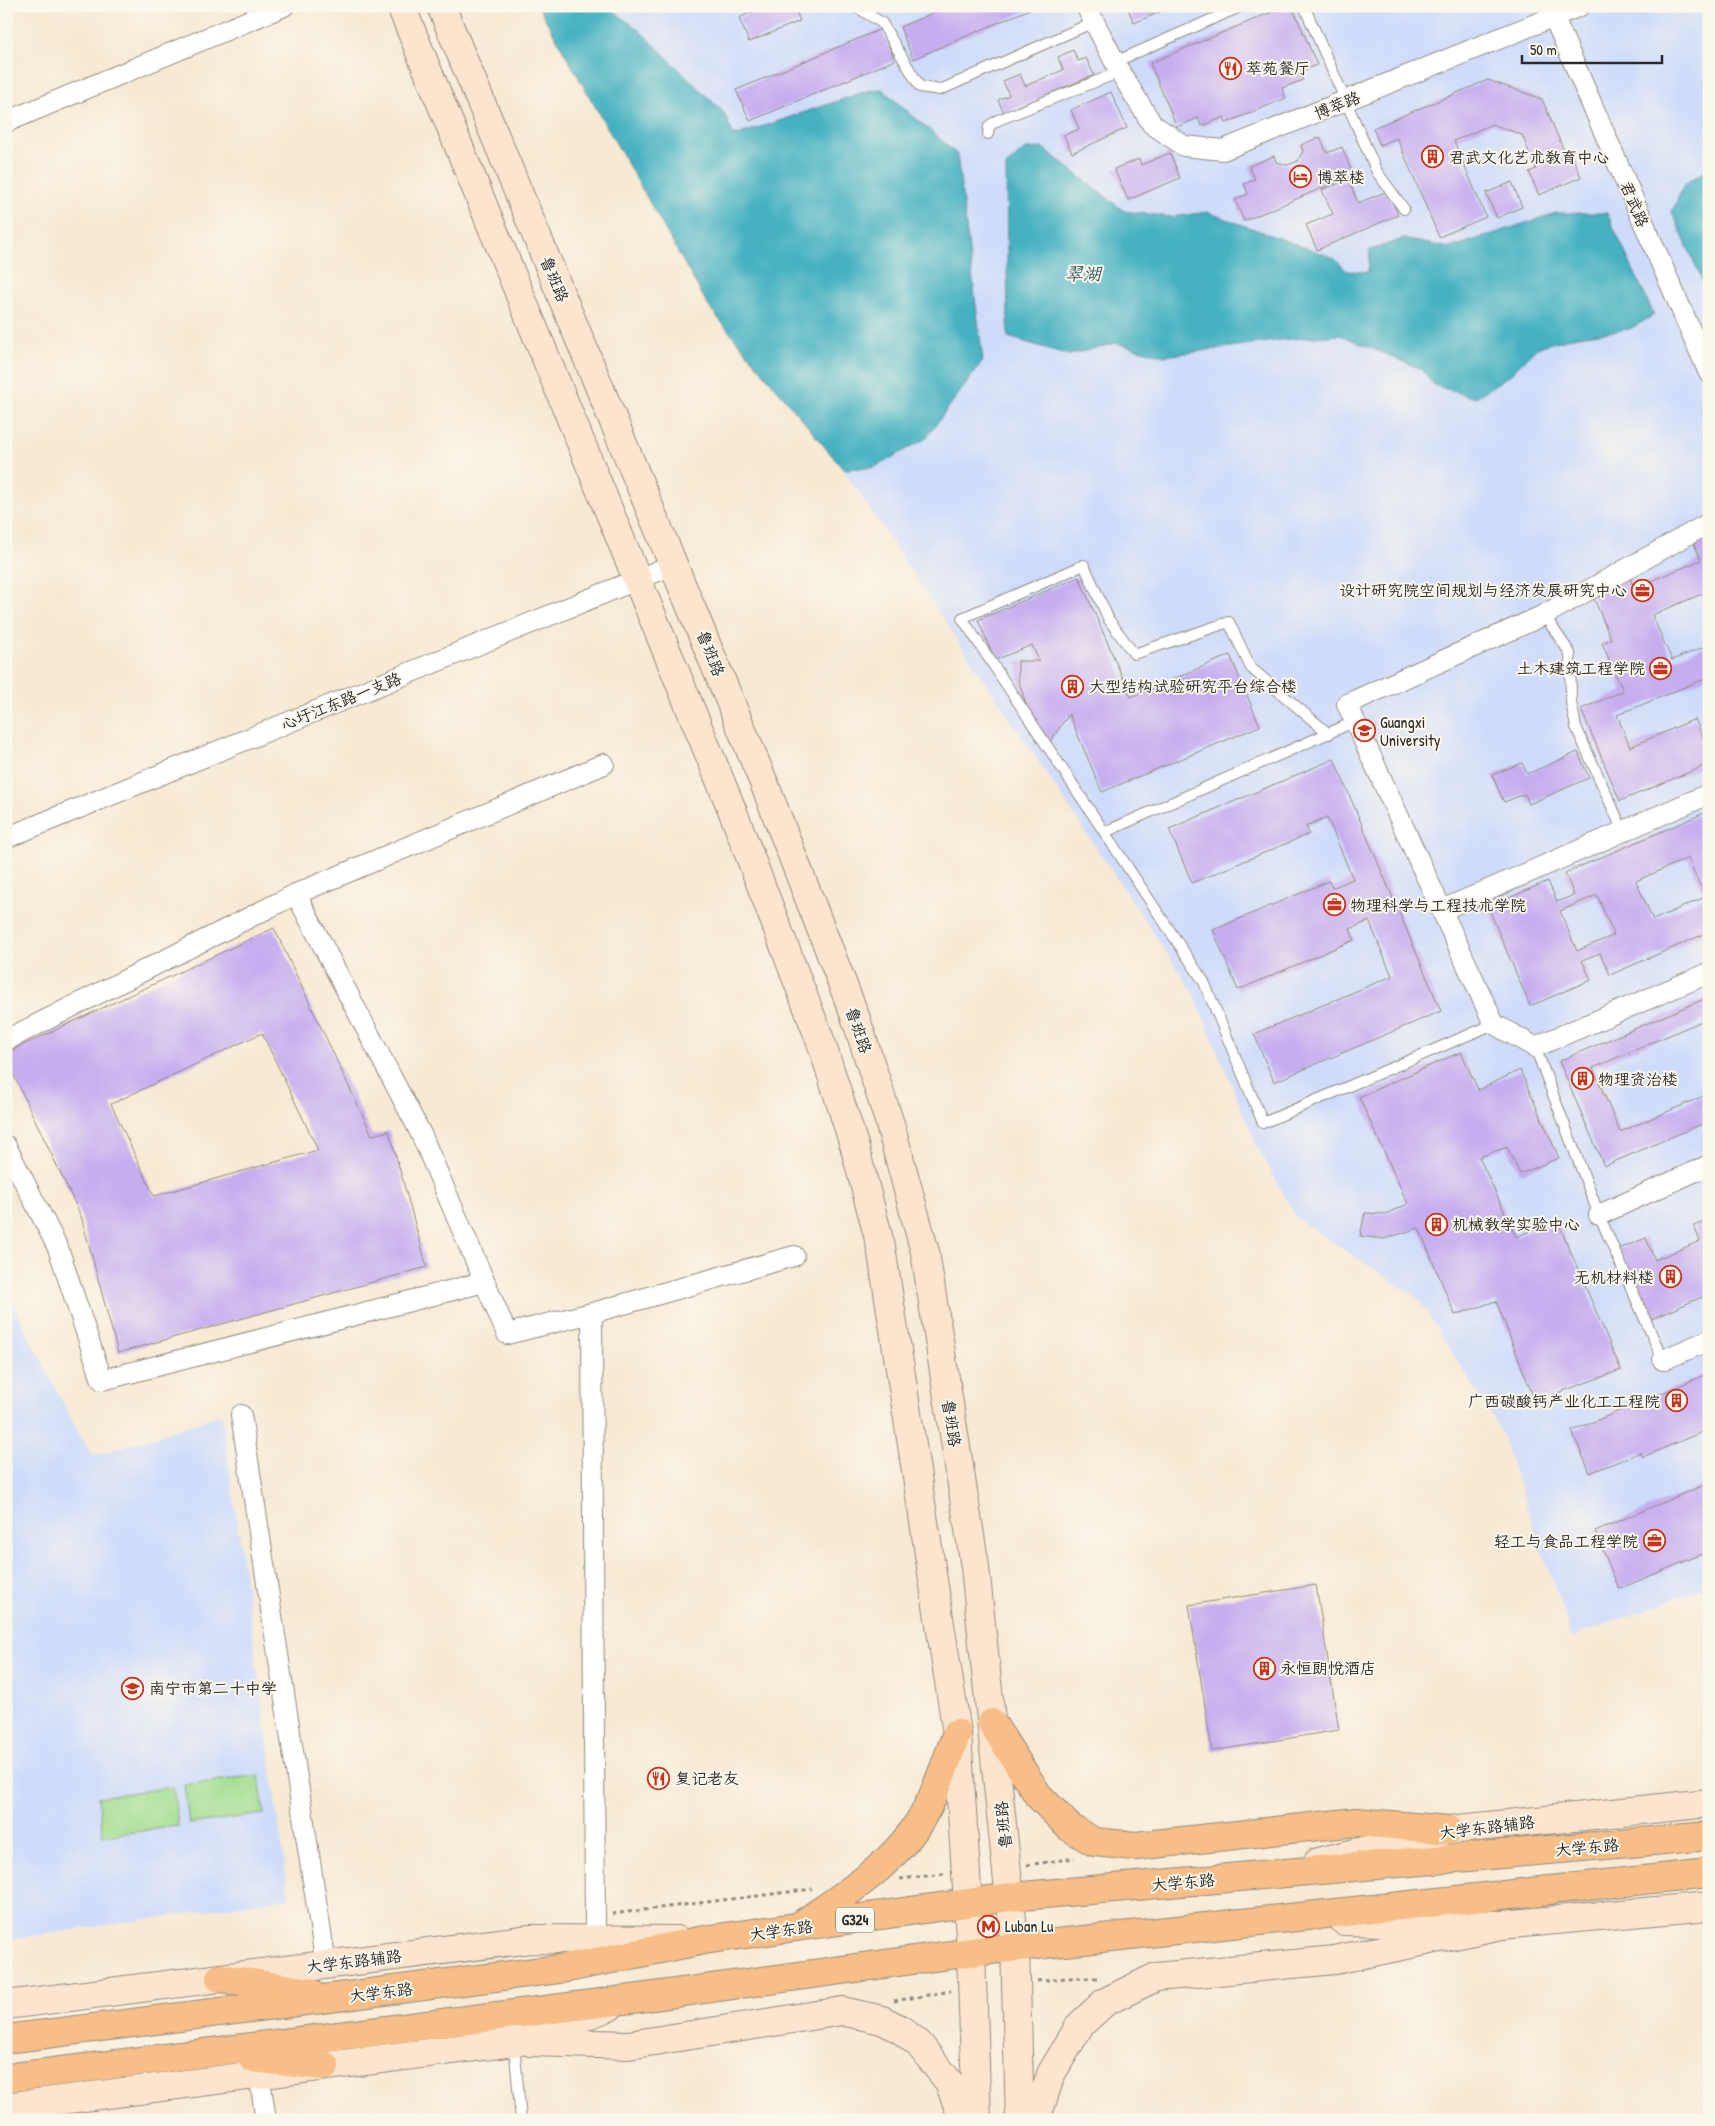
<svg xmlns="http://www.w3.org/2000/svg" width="1715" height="2126" font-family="'Patrick Hand','LXGW WenKai TC',sans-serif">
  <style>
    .built { fill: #cedbfa }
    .green { fill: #a3dd90; stroke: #67845e }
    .water { fill: #44b1c1; stroke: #386e76 }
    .building { fill: #c5adef; fill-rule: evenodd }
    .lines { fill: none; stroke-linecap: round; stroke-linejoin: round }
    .lane-casing { stroke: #918a7f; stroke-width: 12 }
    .street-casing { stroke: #918a7f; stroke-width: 22 }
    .secondary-casing { stroke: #918a7f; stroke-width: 30 }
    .primary-casing { stroke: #918a7f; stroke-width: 30 }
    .path { stroke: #918a7f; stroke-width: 3; stroke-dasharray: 4 4; stroke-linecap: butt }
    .lane { stroke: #fff; stroke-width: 10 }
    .street { stroke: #fff; stroke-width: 20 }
    .secondary { stroke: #fce5cf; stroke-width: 28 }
    .primary { stroke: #f7be87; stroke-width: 28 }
    .labels { text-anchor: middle; stroke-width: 4; stroke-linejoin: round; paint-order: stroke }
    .shield { fill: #fbf7ec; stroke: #696865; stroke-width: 1 }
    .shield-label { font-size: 15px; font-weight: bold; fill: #2b2b2b }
    .poi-label { font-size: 16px; fill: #2b2b2b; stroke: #fbf7ec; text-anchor: start }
    .street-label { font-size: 16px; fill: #2b2b2b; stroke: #fbf7ec }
    .water-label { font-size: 18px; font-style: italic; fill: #345a60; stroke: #fbf7ec }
  </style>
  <rect width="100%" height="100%" fill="#fbf7ec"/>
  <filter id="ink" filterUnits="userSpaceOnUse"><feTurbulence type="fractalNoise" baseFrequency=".02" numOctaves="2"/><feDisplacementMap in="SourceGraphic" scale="10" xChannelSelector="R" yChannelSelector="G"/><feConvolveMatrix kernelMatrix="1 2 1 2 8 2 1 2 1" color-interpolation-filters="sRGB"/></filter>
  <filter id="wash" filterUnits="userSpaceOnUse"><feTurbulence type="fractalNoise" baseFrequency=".0096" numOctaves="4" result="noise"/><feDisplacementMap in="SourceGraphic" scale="20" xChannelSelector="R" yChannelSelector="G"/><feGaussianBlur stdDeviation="1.12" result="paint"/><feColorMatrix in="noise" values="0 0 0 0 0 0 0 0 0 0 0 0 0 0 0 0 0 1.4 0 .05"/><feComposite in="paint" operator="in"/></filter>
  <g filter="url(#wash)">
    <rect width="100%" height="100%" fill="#f7e9d3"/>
    <g class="built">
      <path d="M538 6H1709V1586L1572 1637 1499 1427 1418 1298 1297 1219 1256 1144 1194 994 843 469 709 307Z"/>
      <path d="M6 1291 77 1430 93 1457 222 1414 289 1898 6 1940Z"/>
    </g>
    <g class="green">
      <path d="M259 1775 264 1814 189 1824 184 1785Z"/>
      <path d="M173 1787 178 1826 103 1836 98 1797Z"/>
    </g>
    <g class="water">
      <path d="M538 6H613L612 10 638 29 724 113 734 136 870 90 882 89 957 154 983 361 925 439 875 467 843 469 709 307Z"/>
      <path d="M1043 148 1124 211 1172 217 1207 212 1334 258 1347 271 1368 272 1370 250 1403 239 1450 248 1556 213H1607L1654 315 1630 329 1577 336 1538 347 1511 374 1475 398 1434 385 1421 369 1340 335 1289 339 1164 356 1116 343 1069 355 1008 337 1006 166 1025 149Z"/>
      <path d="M1709 169V296L1672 212 1684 184Z"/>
    </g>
    <g id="blocks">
      <g class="building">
        <path d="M765 6H794L800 21 749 42 739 18Z"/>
        <path d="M949 6H1037L913 59 900 27Z"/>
        <path d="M1127 6H1174L1134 23Z"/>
        <path d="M1286 6H1292L1317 65 1299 72 1303 80 1282 88 1286 98 1226 123 1224 117 1202 126 1198 118 1177 127 1150 63Z"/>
        <path d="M881 29 895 60 750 121 736 90Z"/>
        <path d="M1073 50 1078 61 1086 58 1094 75 1004 113 998 100 1009 95 1003 81 1020 74 1025 86 1063 70 1058 57Z"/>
        <path d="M1488 80 1542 99 1567 158 1572 156 1581 177 1539 195 1529 172 1536 169 1522 135 1492 124 1454 141 1486 217 1439 237 1397 138 1380 145 1373 128Z"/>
        <path d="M1111 92 1127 128 1072 153 1064 135 1079 129 1071 110Z"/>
        <path d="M1320 137 1327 153 1342 147 1353 175 1244 221 1235 200 1248 194 1244 184 1255 179 1249 166 1274 156 1276 162 1288 165 1298 161 1303 151 1301 145Z"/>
        <path d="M1170 153 1180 178 1128 200 1114 169 1139 159 1141 165Z"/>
        <path d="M1348 179 1358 203 1388 191 1398 215 1317 250 1306 225 1333 214 1322 190Z"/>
        <path d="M1512 182 1522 207 1497 218 1486 193Z"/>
        <path d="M1709 533V591L1652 615 1672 660 1709 645V677L1617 715 1630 747 1695 719 1709 751V764L1620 801 1581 709 1623 691 1602 643 1611 639 1592 594 1630 578 1634 588 1701 560 1692 540Z"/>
        <path d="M1079 577 1131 697 1230 655 1260 726 1102 792 1069 714 1050 742 1028 711 1018 679V661H1039L1032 645 995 660 978 620Z"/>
        <path d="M1578 752 1589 778 1529 804 1525 794 1504 802 1492 775 1522 763 1527 774Z"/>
        <path d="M1334 759 1441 1011 1274 1082 1254 1034 1392 976 1369 921 1350 929 1354 940 1238 990 1213 930 1329 881 1332 888 1353 879 1327 817 1306 826 1309 834 1192 883 1169 829Z"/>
        <path d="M1709 811V932L1610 975 1600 953 1582 960 1591 980 1530 1006 1488 907 1548 881 1557 902 1574 895 1565 873ZM1688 858 1705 897 1653 920 1636 881ZM1597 895 1614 935 1577 951 1560 911Z"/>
        <path d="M274 928 372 1135 389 1131 427 1267 118 1353 81 1216 6 1059V1053ZM262 1033 318 1150 154 1196 111 1104Z"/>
        <path d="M1709 997V1018L1593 1068 1620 1132 1706 1095 1709 1089V1121L1604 1166 1559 1061Z"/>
        <path d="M1461 1052 1478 1090 1520 1070 1559 1158 1520 1174 1507 1147 1479 1157 1516 1237 1557 1220 1621 1370 1535 1401 1496 1301 1455 1315 1419 1228 1384 1239 1360 1236 1365 1213 1385 1214 1408 1204 1359 1097Z"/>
        <path d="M1709 1220V1294L1649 1320 1619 1249 1646 1238 1655 1260 1700 1241 1694 1226Z"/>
        <path d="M1709 1373V1429L1643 1457 1641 1452 1590 1473 1572 1431Z"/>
        <path d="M1709 1483V1551L1619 1589 1595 1531Z"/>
        <path d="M1316 1585 1339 1730 1212 1751 1189 1605Z"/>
      </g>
    </g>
  </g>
  <g filter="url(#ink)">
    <use href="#blocks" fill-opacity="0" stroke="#918a7f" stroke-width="1"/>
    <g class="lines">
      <defs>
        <g id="lane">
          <path d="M855 6 882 23 920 87 940 90 1094 22"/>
          <path d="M1304 6 1377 172 1404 209"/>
          <path d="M1115 62 1242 6"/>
          <path d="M988 134 989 126 998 120 1120 72"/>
          <path d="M1544 615 1570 653 1571 702 1576 727 1623 831"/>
          <path d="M1329 734 1251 668 1229 622 1134 654 1109 620 1084 565 962 618 1204 982 1263 1123 1494 1024"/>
          <path d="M1105 832 1356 721"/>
          <path d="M1535 1047 1599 1215 1663 1360"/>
          <path d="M514 2044 521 2120"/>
        </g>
        <g id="street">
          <path d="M1086 6 1120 72 1152 124 1184 146 1223 150 1580 6"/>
          <path d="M1549 6 1709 373"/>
          <path d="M6 122 284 6"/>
          <path d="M1709 523 1544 615 1347 704 1494 1024 1535 1047 1709 973"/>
          <path d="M6 838 675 564"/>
          <path d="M296 894 421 1134 507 1334 592 1313 794 1256"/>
          <path d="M1442 910 1709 794"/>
          <path d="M6 1040 296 894 604 764"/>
          <path d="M6 1146 58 1248 102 1380 484 1282"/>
          <path d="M1599 1215 1709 1165"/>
          <path d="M592 1313 595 1938"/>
          <path d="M1663 1360 1709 1340"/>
          <path d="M241 1415 326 1965"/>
          <path d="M259 2074 266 2120"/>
        </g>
        <g id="secondary">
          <path d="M401 6 733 812 822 1045 854 1145 881 1247 957 1733 971 1952 977 2120"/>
          <path d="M441 6 764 783 855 1016 890 1124 925 1252 975 1567 1015 1948 1020 2120"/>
          <path d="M1318 1862 1449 1830 1709 1803"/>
          <path d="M1344 1921 1502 1925 1709 1906"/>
          <path d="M6 2005 530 1939 677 1940"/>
          <path d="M530 2042 629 2045 842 2011 882 2020 900 2029 919 2044 949 2082 963 2120"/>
          <path d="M6 2107 514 2042 609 2007"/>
          <path d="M1036 2120 1051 2074 1080 2025 1105 2002 1156 1977 1335 1960 1502 1925"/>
        </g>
        <g id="primary">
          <path d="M992 1723 1038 1795 1069 1827 1094 1842 1135 1846 1356 1822 1449 1830"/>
          <path d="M802 1924C850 1891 903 1859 929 1804 940 1782 948 1756 957 1733"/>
          <path d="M220 1978 310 1992"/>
          <path d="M6 2039 567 1968 704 1940 1010 1897 1709 1836"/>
          <path d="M252 2058 325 2066"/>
          <path d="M6 2078 632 1999 971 1952 1709 1873"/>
        </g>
      </defs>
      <use href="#lane" class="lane-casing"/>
      <use href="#street" class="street-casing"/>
      <use href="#secondary" class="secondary-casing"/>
      <use href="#primary" class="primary-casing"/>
      <g class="path">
        <path d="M1027 1865 1075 1858"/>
        <path d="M900 1879 944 1874"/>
        <path d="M612 1914 812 1889"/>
        <path d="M1037 1981 1066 1978H1101"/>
        <path d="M894 2001 951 1991"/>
      </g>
      <use href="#lane" class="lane"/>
      <use href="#street" class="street"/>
      <use href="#secondary" class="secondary"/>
      <use href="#primary" class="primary"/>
    </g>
  </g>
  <defs>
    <symbol id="restaurant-ring" viewBox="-11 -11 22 22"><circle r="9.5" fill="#fbf7ec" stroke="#c8321e" stroke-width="1.5"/><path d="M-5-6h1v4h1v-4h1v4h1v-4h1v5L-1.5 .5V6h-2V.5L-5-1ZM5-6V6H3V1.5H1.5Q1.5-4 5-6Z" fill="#c8321e"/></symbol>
    <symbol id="building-ring" viewBox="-11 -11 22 22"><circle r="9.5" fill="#fbf7ec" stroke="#c8321e" stroke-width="1.5"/><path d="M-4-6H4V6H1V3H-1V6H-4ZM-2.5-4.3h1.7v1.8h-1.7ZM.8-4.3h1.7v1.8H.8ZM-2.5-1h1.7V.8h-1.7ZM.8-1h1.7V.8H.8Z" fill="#c8321e"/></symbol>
    <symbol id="hotel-ring" viewBox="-11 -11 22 22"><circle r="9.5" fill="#fbf7ec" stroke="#c8321e" stroke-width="1.5"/><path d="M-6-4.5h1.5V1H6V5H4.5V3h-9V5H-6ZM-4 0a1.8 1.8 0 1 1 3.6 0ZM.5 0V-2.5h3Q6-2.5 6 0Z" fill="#c8321e"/></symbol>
    <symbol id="office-ring" viewBox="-11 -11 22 22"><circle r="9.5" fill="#fbf7ec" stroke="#c8321e" stroke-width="1.5"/><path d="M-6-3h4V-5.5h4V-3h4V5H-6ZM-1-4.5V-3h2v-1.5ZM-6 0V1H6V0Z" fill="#c8321e"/></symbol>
    <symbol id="university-ring" viewBox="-11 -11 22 22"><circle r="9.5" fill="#fbf7ec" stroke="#c8321e" stroke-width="1.5"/><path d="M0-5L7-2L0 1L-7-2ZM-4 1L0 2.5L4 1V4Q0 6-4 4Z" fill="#c8321e"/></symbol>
    <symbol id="school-ring" viewBox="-11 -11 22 22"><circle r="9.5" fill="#fbf7ec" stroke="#c8321e" stroke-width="1.5"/><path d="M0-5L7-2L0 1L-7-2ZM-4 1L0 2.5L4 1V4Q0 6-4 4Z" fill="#c8321e"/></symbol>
    <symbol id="metro-ring" viewBox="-11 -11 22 22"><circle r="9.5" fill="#fbf7ec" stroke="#c8321e" stroke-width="1.5"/><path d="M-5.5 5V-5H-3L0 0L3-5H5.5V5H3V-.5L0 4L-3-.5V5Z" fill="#c8321e"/></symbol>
  </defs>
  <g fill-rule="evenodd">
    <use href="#restaurant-ring" x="1218" y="56" width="25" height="25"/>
    <use href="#building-ring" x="1420" y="144" width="25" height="25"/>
    <use href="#hotel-ring" x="1288" y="164" width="25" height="25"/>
    <use href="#office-ring" x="1630" y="578" width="25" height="25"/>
    <use href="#office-ring" x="1648" y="656" width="25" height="25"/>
    <use href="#building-ring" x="1060" y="674" width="25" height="25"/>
    <use href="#university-ring" x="1352" y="718" width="25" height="25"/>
    <use href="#office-ring" x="1322" y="892" width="25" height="25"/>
    <use href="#building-ring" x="1570" y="1066" width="25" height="25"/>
    <use href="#building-ring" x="1424" y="1212" width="25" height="25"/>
    <use href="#building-ring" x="1658" y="1264" width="25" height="25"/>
    <use href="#building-ring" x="1664" y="1388" width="25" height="25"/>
    <use href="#office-ring" x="1642" y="1528" width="25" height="25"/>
    <use href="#building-ring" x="1252" y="1656" width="25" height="25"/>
    <use href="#school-ring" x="120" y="1676" width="25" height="25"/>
    <use href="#restaurant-ring" x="646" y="1766" width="25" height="25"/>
    <use href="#metro-ring" x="976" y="1914" width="25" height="25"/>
  </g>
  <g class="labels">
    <rect class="shield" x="836" y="1907.5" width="38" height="25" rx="4"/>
    <g class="shield-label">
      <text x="855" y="1925">G324</text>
    </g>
    <g class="poi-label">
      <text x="1246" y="74">萃苑餐厅</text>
      <text x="1449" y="163">君武文化艺术教育中心</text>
      <text x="1317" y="183">博萃楼</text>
      <text x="1627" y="596" text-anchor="end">设计研究院空间规划与经济发展研究中心</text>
      <text x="1645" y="674" text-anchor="end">土木建筑工程学院</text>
      <text x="1089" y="692">大型结构试验研究平台综合楼</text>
      <text x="1380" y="728">Guangxi<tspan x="1380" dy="18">University</tspan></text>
      <text x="1350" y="911">物理科学与工程技术学院</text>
      <text x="1598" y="1085">物理资治楼</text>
      <text x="1452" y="1230">机械教学实验中心</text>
      <text x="1654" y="1283" text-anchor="end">无机材料楼</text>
      <text x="1660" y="1407" text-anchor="end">广西碳酸钙产业化工工程院</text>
      <text x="1638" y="1547" text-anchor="end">轻工与食品工程学院</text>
      <text x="1280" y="1674">永恒朗悦酒店</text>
      <text x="149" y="1694">南宁市第二十中学</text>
      <text x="675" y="1784">复记老友</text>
      <text x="1005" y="1932">Luban Lu</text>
    </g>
    <g class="street-label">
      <text transform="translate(1337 105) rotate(-22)" y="6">博萃路</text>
      <text transform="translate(1635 204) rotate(67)" y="6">君武路</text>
      <text transform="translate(555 279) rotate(67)" y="6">鲁班路</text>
      <text transform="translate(711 653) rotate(68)" y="6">鲁班路</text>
      <text transform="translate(341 701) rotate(-22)" y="6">心圩江东路一支路</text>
      <text transform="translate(859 1030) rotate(71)" y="6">鲁班路</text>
      <text transform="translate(952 1423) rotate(81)" y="6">鲁班路</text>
      <text transform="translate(1003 1825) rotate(-96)" y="6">鲁班路</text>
      <text transform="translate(1487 1827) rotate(-7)" y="6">大学东路辅路</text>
      <text transform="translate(1587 1847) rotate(-5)" y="6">大学东路</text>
      <text transform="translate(1183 1882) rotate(-5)" y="6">大学东路</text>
      <text transform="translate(781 1930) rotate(-8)" y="6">大学东路</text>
      <text transform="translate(354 1961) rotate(-7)" y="6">大学东路辅路</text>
      <text transform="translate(381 1992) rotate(-7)" y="6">大学东路</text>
    </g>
    <g class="water-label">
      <text x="1083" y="280">翠湖</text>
    </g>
  </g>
  <rect width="1715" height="2126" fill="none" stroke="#fbf7ec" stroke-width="25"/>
  <path d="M1522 55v8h140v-8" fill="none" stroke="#2b2b2b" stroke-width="2.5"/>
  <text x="1530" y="55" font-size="15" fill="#2b2b2b" stroke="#fbf7ec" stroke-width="4" paint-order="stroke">50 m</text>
</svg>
